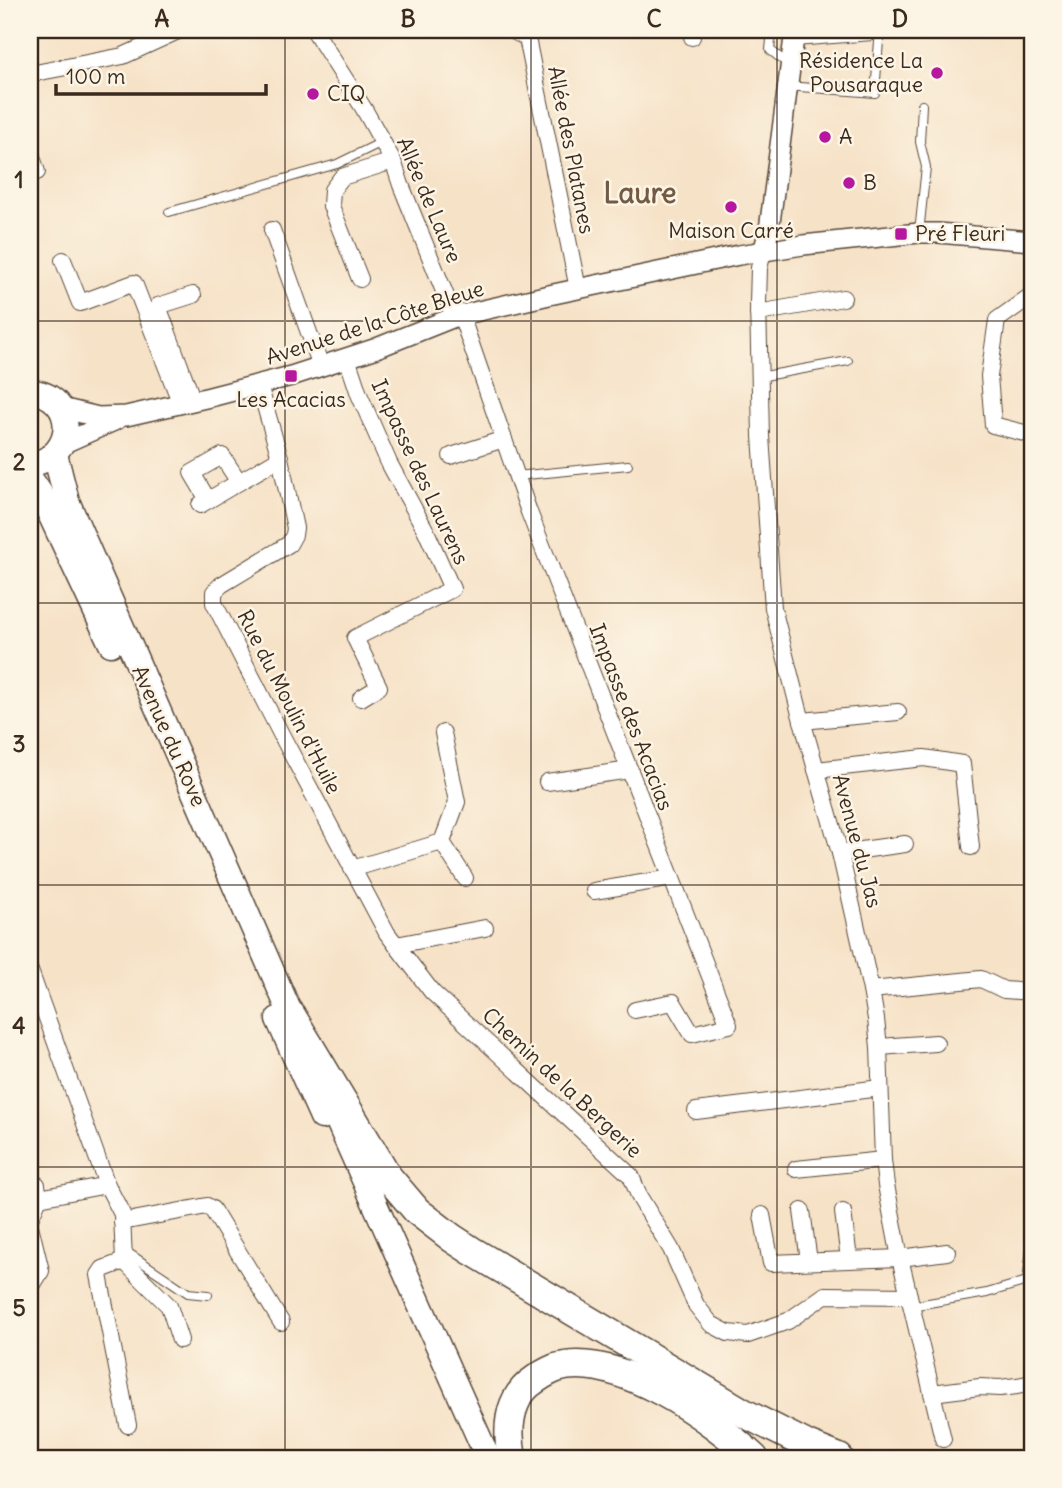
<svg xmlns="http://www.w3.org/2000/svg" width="1062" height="1488" font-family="Delius,sans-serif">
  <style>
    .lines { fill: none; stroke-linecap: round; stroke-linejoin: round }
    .service-casing { stroke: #574637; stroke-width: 10 }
    .minor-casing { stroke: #574637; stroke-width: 18 }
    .tertiary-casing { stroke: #574637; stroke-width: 22 }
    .primary-casing { stroke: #574637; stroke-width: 27 }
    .motorway-casing { stroke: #574637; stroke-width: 31 }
    .service { stroke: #fff; stroke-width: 8 }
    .minor { stroke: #fff; stroke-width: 16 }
    .tertiary { stroke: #fff; stroke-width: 19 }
    .primary { stroke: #fff; stroke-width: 24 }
    .motorway { stroke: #fff; stroke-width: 28 }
    .grid { fill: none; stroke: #3b2a1e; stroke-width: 2; stroke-opacity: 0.55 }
    .poi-dot { fill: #b5179e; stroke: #fcf5e5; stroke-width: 2.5 }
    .labels { text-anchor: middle; stroke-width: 5; stroke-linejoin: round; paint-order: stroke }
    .poi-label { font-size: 21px; fill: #3b2a1e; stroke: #fcf5e5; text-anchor: start }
    .street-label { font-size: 21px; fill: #3b2a1e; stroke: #fcf5e5 }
    .district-label { font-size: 28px; font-weight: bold; fill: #735a44; stroke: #fcf5e5 }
    .neatline { fill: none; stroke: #3b2a1e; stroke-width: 2.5 }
    .grid-label { font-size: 23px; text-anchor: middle; font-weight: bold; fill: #3b2a1e }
  </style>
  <rect width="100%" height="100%" fill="#fcf5e5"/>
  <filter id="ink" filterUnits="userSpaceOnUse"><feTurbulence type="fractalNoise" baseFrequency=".0143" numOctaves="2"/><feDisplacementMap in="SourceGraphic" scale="14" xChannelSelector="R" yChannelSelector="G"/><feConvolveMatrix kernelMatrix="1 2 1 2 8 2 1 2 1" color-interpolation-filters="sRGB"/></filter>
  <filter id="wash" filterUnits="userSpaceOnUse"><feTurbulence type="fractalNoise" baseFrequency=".00686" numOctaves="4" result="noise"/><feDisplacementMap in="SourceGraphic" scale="28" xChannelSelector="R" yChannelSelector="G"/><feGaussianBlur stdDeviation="1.57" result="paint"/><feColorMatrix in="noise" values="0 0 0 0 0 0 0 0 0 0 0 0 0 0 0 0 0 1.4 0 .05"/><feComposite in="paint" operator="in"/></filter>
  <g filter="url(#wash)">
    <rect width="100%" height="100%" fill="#f6e2c7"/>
  </g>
  <g filter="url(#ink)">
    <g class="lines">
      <defs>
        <g id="service">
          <path d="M772 30 770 50 788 64"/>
          <path d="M787 86 875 93 879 41"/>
          <path d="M169 212 337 164 382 142"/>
          <path d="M919 233 926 167 920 142 922 105"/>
          <path d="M759 377 848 361"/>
          <path d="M516 476 628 465"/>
          <path d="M124 1250 188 1293 208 1295"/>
          <path d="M911 1306 987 1293 1027 1281 1032 1242"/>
        </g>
        <g id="minor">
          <path d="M314 30 364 109 393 161 401 185 452 311 463 321 529 512 729 1025 692 1034 673 1002 635 1010"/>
          <path d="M511 30 527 38 578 289"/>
          <path d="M692 30V37"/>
          <path d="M794 38 898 30"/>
          <path d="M30 74 123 56 180 30"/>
          <path d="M30 151 37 172"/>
          <path d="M272 230 321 366"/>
          <path d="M763 252 759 268 758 303 761 436 773 608 799 710 840 853 871 990 876 1019 879 1047 883 1160 886 1185 900 1258 943 1439"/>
          <path d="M63 260 80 303 134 283 181 404"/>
          <path d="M360 279 331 206 332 190 342 177 393 161"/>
          <path d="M1032 295 997 320 989 376 993 425 1032 435"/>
          <path d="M758 313 843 298"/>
          <path d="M347 358 359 394 389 463 426 531 452 589 355 638 379 687 361 698"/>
          <path d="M259 385 280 458 295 528 294 535 289 544 221 585 214 592V603L282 736 387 933 432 992 631 1176 640 1198 671 1249 696 1305 711 1324 728 1333 748 1335 788 1321 825 1295 909 1296"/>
          <path d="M193 401 158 306 193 295"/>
          <path d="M451 456 504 439"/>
          <path d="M208 500 192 473 222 456 239 482"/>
          <path d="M200 505 280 458"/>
          <path d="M802 721 898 712"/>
          <path d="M816 770 924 758 962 764 971 847"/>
          <path d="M547 782 630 770"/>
          <path d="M442 842 465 878"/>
          <path d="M840 853 905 844"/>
          <path d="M352 869 442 842 457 802 443 733"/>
          <path d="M594 891 672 878"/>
          <path d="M396 945 485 928"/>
          <path d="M30 971 107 1185 39 1198 30 1219"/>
          <path d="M871 990 981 979 1004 990 1032 992"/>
          <path d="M879 1047 936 1043"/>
          <path d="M696 1111 880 1088"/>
          <path d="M796 1169 883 1160"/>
          <path d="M30 1184 37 1185 39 1198"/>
          <path d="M107 1185 122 1214 124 1261"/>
          <path d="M802 1211 809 1261"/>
          <path d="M843 1212 849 1259"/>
          <path d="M762 1215 771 1263 900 1258 947 1252"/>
          <path d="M122 1222 207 1206 212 1209 281 1322"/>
          <path d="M30 1226 41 1271 33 1284 30 1283"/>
          <path d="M124 1261 103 1269 99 1275 128 1425"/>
          <path d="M124 1261 169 1306 180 1340"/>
          <path d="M932 1393 980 1387 1000 1388 1017 1386 1032 1383"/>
        </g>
        <g id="tertiary">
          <path d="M763 252 769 230 795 30"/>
          <path d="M61 408 98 417 126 416 210 397 291 376 374 349 457 316 549 295 739 255 803 245 919 233H938L1032 241"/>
          <path d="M62 444 116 420"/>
        </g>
        <g id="primary">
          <path d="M30 392C77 393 78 459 30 464"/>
          <path d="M55 454 67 501 299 1033"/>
          <path d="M30 478 40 493 111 644"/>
          <path d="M278 1019 322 1117"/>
          <path d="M325 1092 488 1458"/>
        </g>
        <g id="motorway">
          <path d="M291 1015 388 1177 417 1211 452 1238 472 1251 744 1413 809 1446 839 1458"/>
          <path d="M512 1458C507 1432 507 1403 529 1384 538 1377 546 1372 556 1368 616 1350 713 1419 754 1458"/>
        </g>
      </defs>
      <use href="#service" class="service-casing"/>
      <use href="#minor" class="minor-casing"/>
      <use href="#tertiary" class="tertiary-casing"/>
      <use href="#primary" class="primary-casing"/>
      <use href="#motorway" class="motorway-casing"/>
      <use href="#service" class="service"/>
      <use href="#minor" class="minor"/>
      <use href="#tertiary" class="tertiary"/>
      <use href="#primary" class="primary"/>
      <use href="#motorway" class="motorway"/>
    </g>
  </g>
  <path class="grid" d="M285 30V1458M531 30V1458M777 30V1458M30 321H1032M30 603H1032M30 885H1032M30 1167H1032"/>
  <g class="poi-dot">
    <circle cx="937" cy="73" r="7"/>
    <circle cx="313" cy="94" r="7"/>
    <circle cx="825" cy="137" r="7"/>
    <circle cx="849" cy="183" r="7"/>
    <circle cx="731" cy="207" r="7"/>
    <rect x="894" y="227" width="14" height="14" rx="3.5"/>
    <rect x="284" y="369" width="14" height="14" rx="3.5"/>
  </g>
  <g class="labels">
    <g class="poi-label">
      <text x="923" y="68" text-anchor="end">Résidence La<tspan x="923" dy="24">Pousaraque</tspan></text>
      <text x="327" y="101">CIQ</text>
      <text x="839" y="144">A</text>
      <text x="863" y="190">B</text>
      <text x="731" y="238" text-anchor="middle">Maison Carré</text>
      <text x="915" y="241">Pré Fleuri</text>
      <text x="291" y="407" text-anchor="middle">Les Acacias</text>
    </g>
    <g class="street-label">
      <text transform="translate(571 150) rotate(79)" y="7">Allée des Platanes</text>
      <text transform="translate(429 200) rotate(67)" y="7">Allée de Laure</text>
      <text transform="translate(375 323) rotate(-18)" y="7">Avenue de la Côte Bleue</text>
      <text transform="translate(420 472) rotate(65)" y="7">Impasse des Laurens</text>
      <text transform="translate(289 702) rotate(63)" y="7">Rue du Moulin d'Huile</text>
      <text transform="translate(631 717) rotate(69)" y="7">Impasse des Acacias</text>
      <text transform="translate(169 736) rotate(66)" y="7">Avenue du Rove</text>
      <text transform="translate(857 841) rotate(75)" y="7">Avenue du Jas</text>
      <text transform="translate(562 1083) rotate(43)" y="7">Chemin de la Bergerie</text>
    </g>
    <g class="district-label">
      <text x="640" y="203">Laure</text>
    </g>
  </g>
  <rect width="1062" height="1488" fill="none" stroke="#fcf5e5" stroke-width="77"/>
  <path d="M56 84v10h210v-10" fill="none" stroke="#3b2a1e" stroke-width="3.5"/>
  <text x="66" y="84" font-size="21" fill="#3b2a1e" stroke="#fcf5e5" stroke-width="5" paint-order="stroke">100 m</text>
  <rect x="38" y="38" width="986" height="1412" class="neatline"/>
  <g class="grid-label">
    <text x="162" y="27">A</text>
    <text x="408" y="27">B</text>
    <text x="654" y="27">C</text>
    <text x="900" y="27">D</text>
    <text x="19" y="188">1</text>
    <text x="19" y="470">2</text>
    <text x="19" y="752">3</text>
    <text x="19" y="1034">4</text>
    <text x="19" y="1316">5</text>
  </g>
</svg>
